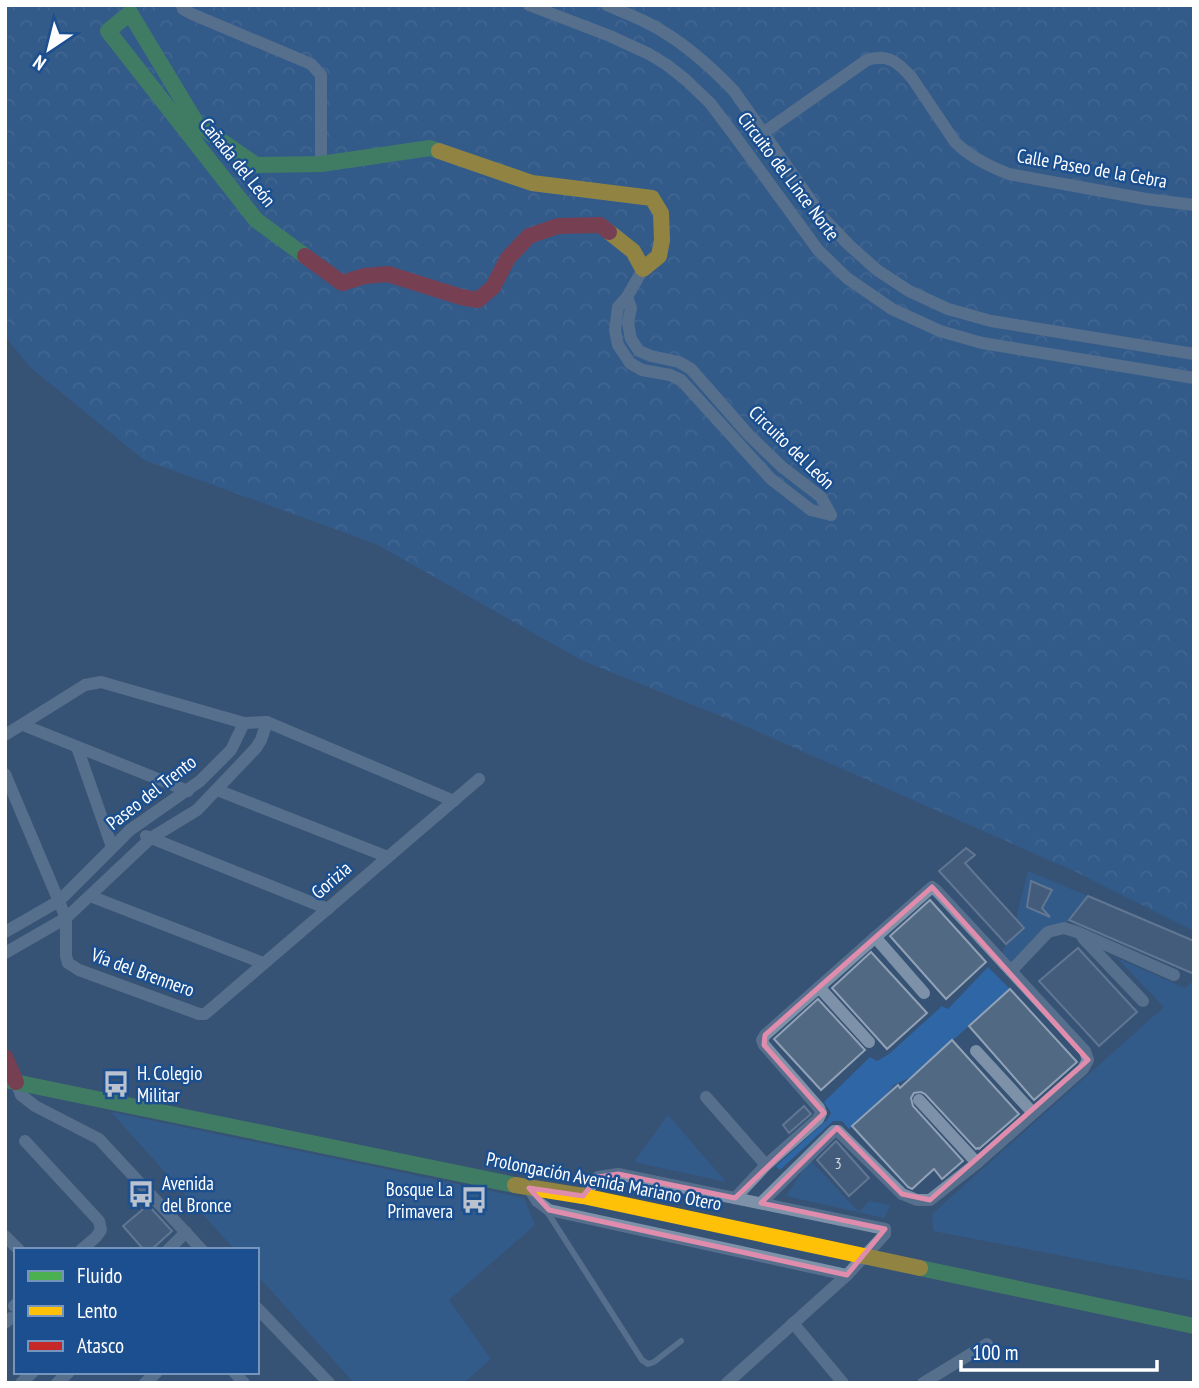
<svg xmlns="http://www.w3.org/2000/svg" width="1199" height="1388" font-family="'PT Sans Narrow',sans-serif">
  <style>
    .grass { fill: #2f66a5 }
    .forest { fill: url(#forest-crowns) }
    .building { fill: #526984; stroke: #92a2b6; stroke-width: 2 }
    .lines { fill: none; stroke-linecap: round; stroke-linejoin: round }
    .lane { stroke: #7d92a8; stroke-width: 6 }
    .street { stroke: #7d92a8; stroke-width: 12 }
    .fast { stroke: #4caf50; stroke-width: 16 }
    .slow { stroke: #ffc107; stroke-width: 16 }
    .jam { stroke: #c62828; stroke-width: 16 }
    .marked { fill: none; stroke: #e08cad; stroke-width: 5; stroke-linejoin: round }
    .labels { text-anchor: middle; stroke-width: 5; stroke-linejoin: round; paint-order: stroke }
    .number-label { font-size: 16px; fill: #d4dae0 }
    .street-label { font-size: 19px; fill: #fff; stroke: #1b4f8f }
    .poi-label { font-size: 19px; fill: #fff; stroke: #1b4f8f; text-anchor: start }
  </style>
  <defs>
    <pattern id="forest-crowns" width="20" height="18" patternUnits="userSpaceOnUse" patternTransform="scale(1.75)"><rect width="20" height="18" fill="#2f66a5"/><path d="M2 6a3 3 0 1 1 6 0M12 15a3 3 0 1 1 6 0" fill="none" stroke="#4e7db2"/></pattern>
  </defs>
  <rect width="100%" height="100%" fill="#365274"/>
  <g class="grass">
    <path d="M1028 871 1088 896 1069 920 1007 966 1000 959 1006 944 1023 928 1016 919Z"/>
    <path d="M1117 958 1185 988 1194 980V1281L933 1231 932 1214 1164 1007Z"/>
    <path d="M988 967 1010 989 912 1077 894 1085 877 1106 849 1129 842 1121H833L780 1170 776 1166 828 1119 831 1113 824 1102 870 1057 877 1061 889 1054 942 1006 948 1009Z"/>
    <path d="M111 1112 524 1198 535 1225 449 1300 491 1359 464 1383H354L257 1275V1250H235Z"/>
    <path d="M668 1115 726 1182 634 1162Z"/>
    <path d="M810 1160 859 1212 869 1201 890 1205 884 1218 786 1196Z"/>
  </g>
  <path class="forest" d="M5 5H1194V931L1074 871 738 723 581 660 376 544 144 460 30 367 5 336Z"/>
  <g class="building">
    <path d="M966 848 975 855 965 863 1024 928 1006 944 939 871Z"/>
    <path d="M1031 881 1052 890 1042 908 1050 917 1027 907Z"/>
    <path d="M1088 896 1194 941V974L1069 920Z"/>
    <path d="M930 900 986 962 946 999 890 936Z"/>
    <path d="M1078 948 1137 1012 1099 1046 1039 981Z"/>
    <path d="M871 952 927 1013 887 1049 832 988Z"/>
    <path d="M1010 989 1077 1062 1034 1100 969 1026Z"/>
    <path d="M818 999 865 1050 821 1090 774 1039Z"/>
    <path d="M952 1040 1019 1114 979 1149 978 1148 976 1149 925 1094 921 1092 914 1093 911 1098 913 1106 963 1161 942 1179 934 1169 912 1189 908 1187 852 1126 898 1085 900 1088Z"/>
    <path d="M804 1106 811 1114 789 1133 783 1125Z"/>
    <path d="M836 1141 869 1178 849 1196 817 1160Z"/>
    <path d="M148 1205 172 1231 151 1250H144L123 1226Z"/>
  </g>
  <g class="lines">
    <path class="lane" d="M546 1210 642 1360 648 1364 654 1362 681 1341"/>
    <g class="street">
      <path d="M182 5 183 9 192 14 311 64 321 75V164"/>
      <path d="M529 5 610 36 649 54 667 65 686 80 710 103 732 132 818 250 847 278 892 309 940 331 982 343 1194 378"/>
      <path d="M607 5C625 13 645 20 662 31 689 47 712 68 734 91L823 218 849 245 877 270 909 291 948 309 991 321 1194 354"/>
      <path d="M763 133 867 60C888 53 899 63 912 78L955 142C970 157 988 166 1009 174L1146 199 1194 205"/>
      <path d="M643 269 627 297 618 307 615 330 618 345 630 363 642 370 670 375 681 380 771 479 811 510 831 515"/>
      <path d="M627 297 631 308 628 323 631 339 639 351 651 356 679 362 691 369 748 434 782 467 821 497 831 515"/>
      <path d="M23 725 188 791"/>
      <path d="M5 735 85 685 101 682 244 723 267 722 454 801"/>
      <path d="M77 747 112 847"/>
      <path d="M5 774 66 918V956L68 963 79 970 199 1014H205L479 779"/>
      <path d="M217 790 388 857"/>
      <path d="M146 836 328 909"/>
      <path d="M90 896 263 963"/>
      <path d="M5 932 59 901 130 830 200 781 231 750 244 723"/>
      <path d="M875 937 924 993"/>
      <path d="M1083 938 1143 1001"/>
      <path d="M5 953 66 918 151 838 197 810 256 748 261 740 267 722"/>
      <path d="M1011 971 1048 932 1064 928 1077 932 1174 975"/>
      <path d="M819 987 869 1042"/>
      <path d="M976 1051 1033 1113"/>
      <path d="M16 1082 21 1095 35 1106 99 1139 202 1250"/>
      <path d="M706 1097 766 1165"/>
      <path d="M919 1100 977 1163"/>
      <path d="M25 1141 99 1221 101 1230 96 1237 81 1250"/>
      <path d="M529 1188 537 1201 549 1210 847 1275"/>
      <path d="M583 1196 598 1177 618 1174 885 1229V1234L847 1275 727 1383"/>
      <path d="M735 1198 766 1165 818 1119 821 1113 819 1108 764 1045 762 1040 765 1035 932 887 936 890 1085 1051 1088 1060 1083 1069 977 1163 930 1200H917L902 1194 838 1131H834L761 1203"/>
      <path d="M5 1236 19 1250"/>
      <path d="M168 1250 186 1232"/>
      <path d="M14 1306 16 1304"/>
      <path d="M257 1308 329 1383"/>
      <path d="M5 1323 11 1318"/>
      <path d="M793 1323 843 1383"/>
      <path d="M234 1372 244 1383"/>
      <path d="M21 1383 33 1372"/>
      <path d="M57 1383 69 1372"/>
      <path d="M145 1383 157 1372"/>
      <path d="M923 1383 987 1344"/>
    </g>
    <g class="fast">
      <path d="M130 13 197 124 256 165 321 164 430 148 439 151"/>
      <path d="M130 13 108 31 256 220 305 256"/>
      <path d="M5 1080 515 1185"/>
      <path d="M920 1268 1194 1326"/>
    </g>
    <g class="slow">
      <path d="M439 151 532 183 652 198 661 213 662 240 659 256 643 269 633 251 609 232"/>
      <path d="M515 1185 583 1196 920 1268"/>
    </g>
    <g class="jam">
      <path d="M305 256 342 283 365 276 388 274 461 297 478 300 493 287 508 258 529 236 558 226 600 225 609 232"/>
      <path d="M5 1057 16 1082"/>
    </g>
  </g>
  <path d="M0 0H1199V1388H0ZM932 887 1088 1060 930 1200 902 1194 837 1128 761 1203 885 1229 847 1275 549 1210 529 1188 583 1196 598 1177 618 1174 735 1198 824 1113 764 1045 765 1035Z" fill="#365274" fill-opacity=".55" fill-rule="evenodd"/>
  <path class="marked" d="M932 887 1088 1060 930 1200 902 1194 837 1128 761 1203 885 1229 847 1275 549 1210 529 1188 583 1196 598 1177 618 1174 735 1198 824 1113 764 1045 765 1035Z"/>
  <defs>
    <symbol id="bus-bare" viewBox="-9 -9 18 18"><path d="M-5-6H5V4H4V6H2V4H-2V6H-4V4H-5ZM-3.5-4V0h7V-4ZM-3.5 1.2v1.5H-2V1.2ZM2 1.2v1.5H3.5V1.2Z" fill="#b9c2ce" stroke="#1b4f8f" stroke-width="2.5" paint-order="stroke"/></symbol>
  </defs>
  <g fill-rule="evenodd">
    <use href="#bus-bare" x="97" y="1065" width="38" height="38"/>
    <use href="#bus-bare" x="122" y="1175" width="38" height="38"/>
    <use href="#bus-bare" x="455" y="1181" width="38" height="38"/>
  </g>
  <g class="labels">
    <g class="number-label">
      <text x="838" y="1169">3</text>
    </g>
    <g class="street-label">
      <text transform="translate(238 162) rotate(51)" y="7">Cañada del León</text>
      <text transform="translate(1092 168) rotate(10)" y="7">Calle Paseo de la Cebra</text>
      <text transform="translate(789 176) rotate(53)" y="7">Circuito del Lince Norte</text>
      <text transform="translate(792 447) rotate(44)" y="7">Circuito del León</text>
      <text transform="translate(151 792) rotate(-38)" y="7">Paseo del Trento</text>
      <text transform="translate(331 880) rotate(-41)" y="7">Gorizia</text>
      <text transform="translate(143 972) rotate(20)" y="7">Vía del Brennero</text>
      <text transform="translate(604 1181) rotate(11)" y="7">Prolongación Avenida Mariano Otero</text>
    </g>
    <g class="poi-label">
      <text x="137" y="1080">H. Colegio<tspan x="137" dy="22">Militar</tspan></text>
      <text x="162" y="1190">Avenida<tspan x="162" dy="22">del Bronce</tspan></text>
      <text x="453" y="1196" text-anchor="end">Bosque La<tspan x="453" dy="22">Primavera</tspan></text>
    </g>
  </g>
  <rect width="1199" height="1388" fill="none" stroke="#ffffff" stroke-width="14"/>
  <rect x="14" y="1248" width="245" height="126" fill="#1b4f8f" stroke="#7695bc" stroke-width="2"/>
  <rect x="28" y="1271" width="35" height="10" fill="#4caf50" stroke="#7695bc" stroke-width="2"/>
  <text x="77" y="1283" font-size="21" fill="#ffffff">Fluido</text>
  <rect x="28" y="1306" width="35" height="10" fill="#ffc107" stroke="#7695bc" stroke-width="2"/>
  <text x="77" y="1318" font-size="21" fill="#ffffff">Lento</text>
  <rect x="28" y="1341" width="35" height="10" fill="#c62828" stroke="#7695bc" stroke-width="2"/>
  <text x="77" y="1353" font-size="21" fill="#ffffff">Atasco</text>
  <g transform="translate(49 49) rotate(215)" stroke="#1b4f8f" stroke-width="5" paint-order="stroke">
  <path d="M0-5L12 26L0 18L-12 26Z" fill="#ffffff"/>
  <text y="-10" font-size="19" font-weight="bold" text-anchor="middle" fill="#ffffff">N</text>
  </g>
  <path d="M961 1360v10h196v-10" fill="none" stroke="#ffffff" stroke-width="3.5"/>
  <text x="972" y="1360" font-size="21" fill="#ffffff" stroke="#1b4f8f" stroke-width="5" paint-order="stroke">100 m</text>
</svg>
